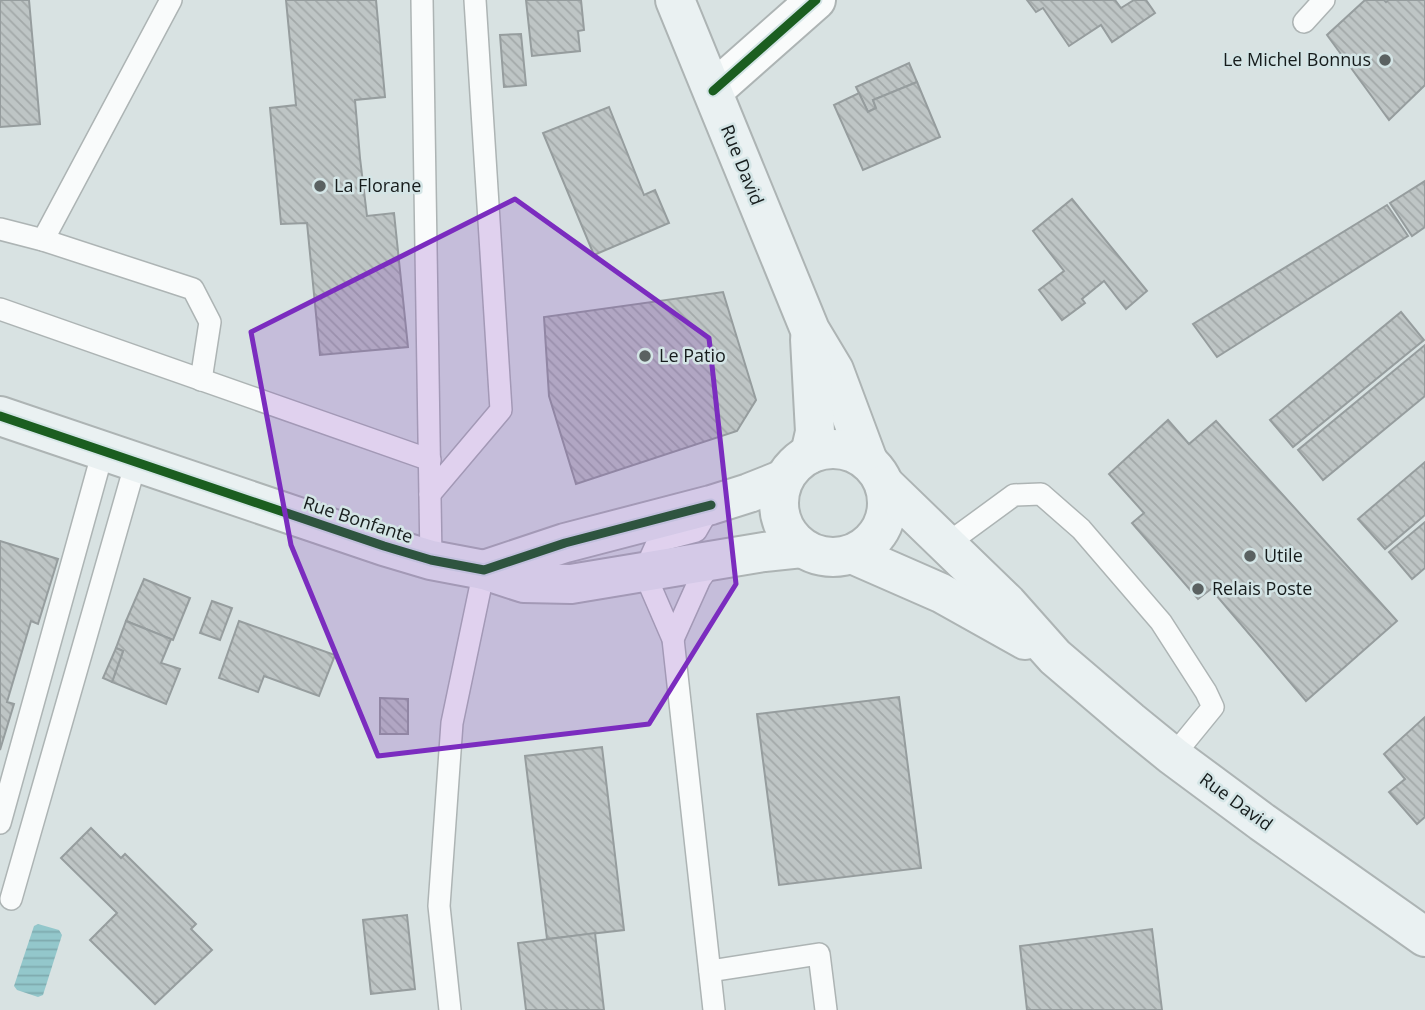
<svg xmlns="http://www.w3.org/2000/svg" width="1425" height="1010" font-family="'Open Sans',sans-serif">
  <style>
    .water { fill: url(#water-rules) }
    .building { fill: url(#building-back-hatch); stroke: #969d9e; stroke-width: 2 }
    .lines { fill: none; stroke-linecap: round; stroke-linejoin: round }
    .lane-casing { stroke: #adb4b4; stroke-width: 24 }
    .street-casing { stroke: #adb4b4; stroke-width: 42 }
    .secondary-casing { stroke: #adb4b4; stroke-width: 42 }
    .lane { stroke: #f9fbfb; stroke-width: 21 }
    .street { stroke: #f9fbfb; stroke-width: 38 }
    .secondary { stroke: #eaf1f2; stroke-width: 38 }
    .cycleway-casing { stroke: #d4e5e6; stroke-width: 13 }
    .cycleway { stroke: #1b5e20; stroke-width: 9 }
    .marked { fill: #7b2cbf; fill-opacity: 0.2; stroke: #7b2cbf; stroke-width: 5; stroke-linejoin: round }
    .poi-dot { fill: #5a6161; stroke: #d4e5e6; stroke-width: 2.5 }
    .labels { text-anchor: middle; stroke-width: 5; stroke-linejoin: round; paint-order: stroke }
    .poi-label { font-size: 18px; fill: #161c1c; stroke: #d4e5e6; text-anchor: start }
    .street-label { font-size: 18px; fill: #161c1c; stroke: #d4e5e6 }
  </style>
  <defs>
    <pattern id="water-rules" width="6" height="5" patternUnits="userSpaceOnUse" patternTransform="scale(1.75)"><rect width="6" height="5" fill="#93c7cb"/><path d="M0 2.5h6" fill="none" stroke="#7eaaae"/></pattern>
    <pattern id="building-back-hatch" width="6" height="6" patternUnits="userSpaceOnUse" patternTransform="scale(1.75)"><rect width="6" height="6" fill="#bec5c5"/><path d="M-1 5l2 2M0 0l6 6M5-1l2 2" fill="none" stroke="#a3a9a9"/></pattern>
  </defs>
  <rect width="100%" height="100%" fill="#d8e2e2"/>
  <path class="water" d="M38 924 59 930 62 935 43 995 38 997 17 990 14 986 34 926Z"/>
  <g class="building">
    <path d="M0 0H29L40 124 0 127Z"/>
    <path d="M286 0H376L385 97 355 100 360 158 367 216 394 213 408 347 320 355 307 223 281 224 270 108 296 105Z"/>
    <path d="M526 0H581L584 30 578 31 580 51 532 56Z"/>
    <path d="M1027 0H1115L1121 8 1134 0H1146L1155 13 1112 42 1101 25 1069 46 1043 8 1036 12Z"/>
    <path d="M1365 0H1384L1386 2 1388 0H1425V85L1389 120 1327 35Z"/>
    <path d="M521 34 526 85 504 87 500 35Z"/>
    <path d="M909 63 917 82 873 100 876 108 868 112 856 87Z"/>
    <path d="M917 82 940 137 863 170 834 105 859 93 868 112 876 108 873 100Z"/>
    <path d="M609 107 644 195 655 190 669 223 594 255 543 133Z"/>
    <path d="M1425 181V227L1412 236 1390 203Z"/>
    <path d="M1072 199 1147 291 1126 309 1104 281 1082 299 1085 303 1062 320 1039 290 1064 271 1033 231Z"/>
    <path d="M1387 205 1408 236 1217 357 1193 324Z"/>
    <path d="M723 292 756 400 737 431 576 484 549 396 544 317Z"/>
    <path d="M1401 312 1424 340 1293 447 1270 420Z"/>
    <path d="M1425 345V396L1323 480 1298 450Z"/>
    <path d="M1168 420 1189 444 1216 421 1397 621 1306 701 1211 589 1198 599 1132 523 1144 513 1109 474Z"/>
    <path d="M1425 462V515L1385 549 1358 519Z"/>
    <path d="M1425 522V568L1412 579 1389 552Z"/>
    <path d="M0 541 58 559 38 624 31 621 7 702 14 704 0 750Z"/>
    <path d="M144 579 190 598 173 640 126 621Z"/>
    <path d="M212 601 232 608 220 640 200 633Z"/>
    <path d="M126 621 171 639 161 663 180 669 166 704 112 682 123 651 116 648Z"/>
    <path d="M239 621 335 655 319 696 264 676 258 692 219 678Z"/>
    <path d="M116 648 123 651 112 682 103 678Z"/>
    <path d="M899 697 921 868 779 885 757 714Z"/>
    <path d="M380 698 408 699V734H380Z"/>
    <path d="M1425 717V817L1417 824 1389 792 1405 779 1384 754Z"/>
    <path d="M602 747 624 930 547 939 525 756Z"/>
    <path d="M91 828 121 858 125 854 196 924 191 929 212 950 155 1004 90 940 117 913 61 858Z"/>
    <path d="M407 915 415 989 371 994 363 920Z"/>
    <path d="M1152 929 1162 1010H1027L1020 946Z"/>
    <path d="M595 933 604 1010H526L518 943Z"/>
  </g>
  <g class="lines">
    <defs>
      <g id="lane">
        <path d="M422 0 431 560"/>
        <path d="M1304 22 1324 0"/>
        <path d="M0 229 43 240 193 289 210 322 201 380"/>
        <path d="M43 240 171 0"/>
        <path d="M0 309 430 460"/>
        <path d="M430 494 501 410 475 0"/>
        <path d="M711 505 696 531 658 541 644 572 673 639 714 1010"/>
        <path d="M947 544 1014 495 1041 494 1081 529 1161 622 1206 692 1213 707 1173 756"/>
        <path d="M673 639 700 579 713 561"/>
        <path d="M0 823 103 451"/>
        <path d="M11 899 136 462"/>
        <path d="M710 971 819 954 826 1010"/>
        <path d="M450 1010 439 906 452 723 484 570"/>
      </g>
      <path id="street" d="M713 91 816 0"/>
      <g id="secondary">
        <path d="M675 0 810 330 834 370 868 461"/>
        <path d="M0 416 384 546 431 560 484 570 524 583 571 584 764 552 802 548"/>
        <circle cx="833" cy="503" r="54"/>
        <path d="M810 454 815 432 810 339"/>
        <path d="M884 484 1007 603 1055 657 1130 721 1173 756 1262 822 1425 937"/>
        <path d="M852 554 941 593 1025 640"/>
        <path d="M484 570 565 543 711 505 749 493 784 479"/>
      </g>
    </defs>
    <use href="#lane" class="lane-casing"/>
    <use href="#street" class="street-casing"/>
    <use href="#secondary" class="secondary-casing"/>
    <use href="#lane" class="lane"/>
    <use href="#street" class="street"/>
    <use href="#secondary" class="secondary"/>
    <defs>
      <g id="cycleway">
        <path d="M713 91 816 0"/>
        <path d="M0 416 384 546 431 560 484 570 565 543 711 505"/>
      </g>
    </defs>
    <use href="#cycleway" class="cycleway-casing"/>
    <use href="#cycleway" class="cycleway"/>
  </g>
  <path class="marked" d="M515 199 709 338 736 584 649 724 378 756 291 545 251 332Z"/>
  <g class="poi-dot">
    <circle cx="1385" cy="60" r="7"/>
    <circle cx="320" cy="186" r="7"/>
    <circle cx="645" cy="356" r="7"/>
    <circle cx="1250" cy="556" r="7"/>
    <circle cx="1198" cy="589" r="7"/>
  </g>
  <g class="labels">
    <g class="poi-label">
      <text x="1371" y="66" text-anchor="end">Le Michel Bonnus</text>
      <text x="334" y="192">La Florane</text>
      <text x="659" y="362">Le Patio</text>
      <text x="1264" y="562">Utile</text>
      <text x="1212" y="595">Relais Poste</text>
    </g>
    <g class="street-label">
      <text transform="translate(742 165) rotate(68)" y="6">Rue David</text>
      <text transform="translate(358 520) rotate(18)" y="6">Rue Bonfante</text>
      <text transform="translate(1236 802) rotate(36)" y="6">Rue David</text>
    </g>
  </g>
</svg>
